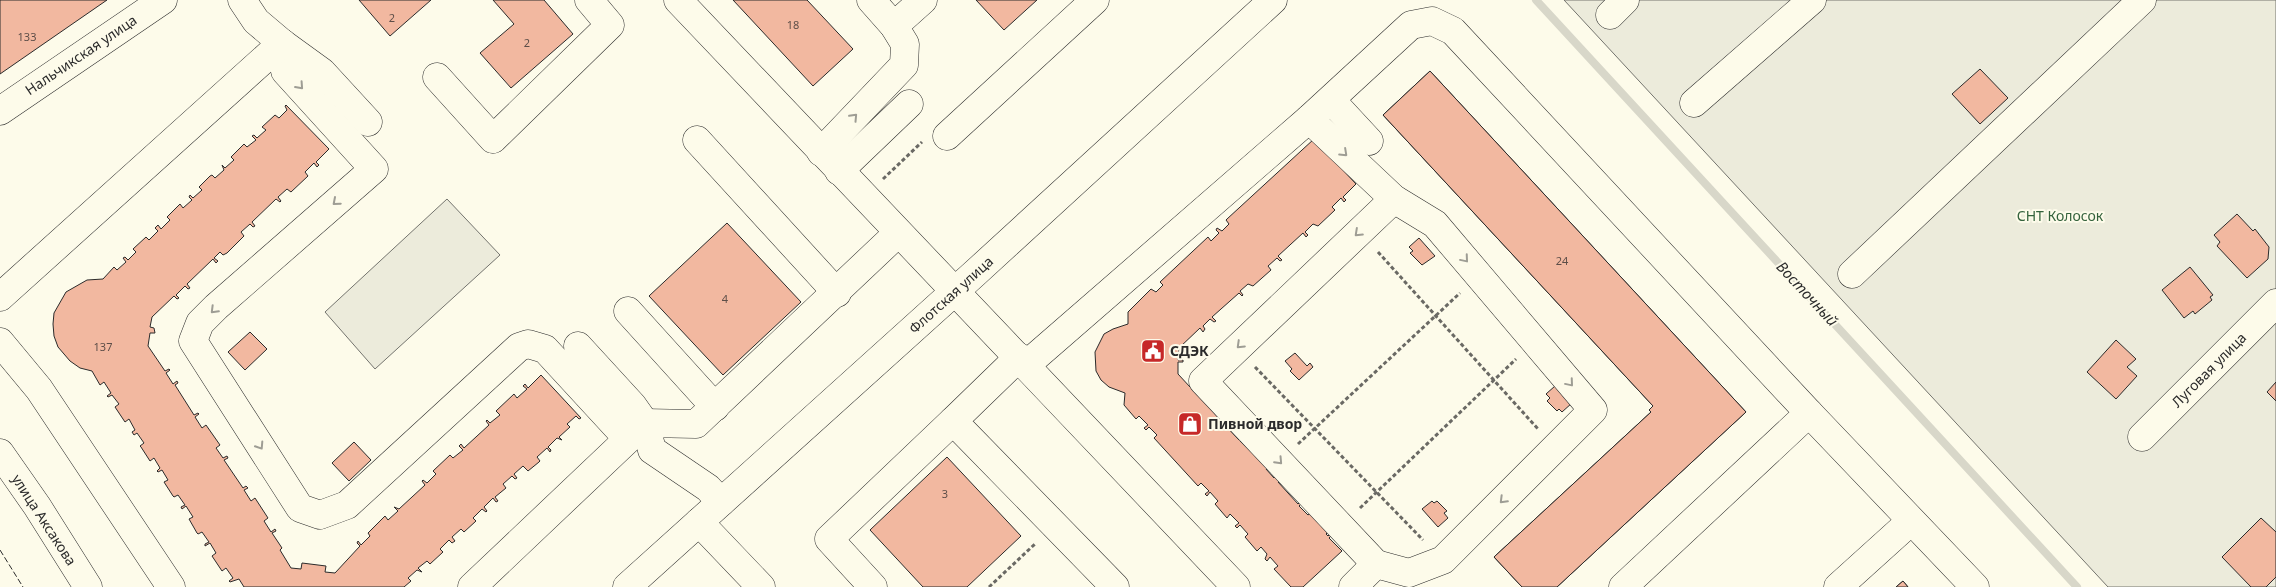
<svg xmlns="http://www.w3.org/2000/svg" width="2276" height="587" font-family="'Noto Sans',sans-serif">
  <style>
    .green { fill: #ecebdb; stroke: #74746e }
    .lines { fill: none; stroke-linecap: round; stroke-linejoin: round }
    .stream { stroke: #d8d7c9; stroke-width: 8 }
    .building { fill: #f2b8a0; stroke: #2b2b2b }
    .minor-casing { stroke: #2b2b2b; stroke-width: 29 }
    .path { stroke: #6a6964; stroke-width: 3; stroke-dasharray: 4 2.5; stroke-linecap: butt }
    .minor { stroke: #fdfbea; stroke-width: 28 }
    .fence { stroke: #2b2b2b; stroke-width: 1; stroke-dasharray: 6 2.5; stroke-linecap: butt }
    .oneway { stroke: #9e9d94 }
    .labels { text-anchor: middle; stroke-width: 4; stroke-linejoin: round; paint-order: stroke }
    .number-label { font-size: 11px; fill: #5d4e48 }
    .street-label { font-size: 14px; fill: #2b2b2b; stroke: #fdfbea }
    .park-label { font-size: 14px; fill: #34623c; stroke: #fdfbea }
    .poi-label { font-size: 14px; font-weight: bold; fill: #2b2b2b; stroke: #fdfbea; text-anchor: start }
    .water-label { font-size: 15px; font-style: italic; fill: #2b2b2b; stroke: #fdfbea }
  </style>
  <rect width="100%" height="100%" fill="#fdfbea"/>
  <g class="green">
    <path d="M1564 0H2276V587H2108Z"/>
    <path d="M447 199 500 255 375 369 325 312Z"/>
  </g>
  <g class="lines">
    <path class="stream" d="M1536 0 2077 587"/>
  </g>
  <g class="building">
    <path d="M0 0H107L0 74Z"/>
    <path d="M359 0H431L390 36Z"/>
    <path d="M493 0H544L573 34 511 88 480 53 514 24Z"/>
    <path d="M733 0H807L853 49 813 86Z"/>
    <path d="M976 0H1037L1004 30Z"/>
    <path d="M1980 69 2008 98 1980 124 1952 94Z"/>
    <path d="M1430 71 1746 412 1557 587H1522L1494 557 1651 412 1649 410 1653 406 1383 115Z"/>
    <path d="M1430 71 1746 412 1557 587H1522L1494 557 1651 412 1649 410 1653 406 1383 115Z"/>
    <path d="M286 105 329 149 316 162 319 165 317 167 314 163 305 172 308 176 291 192 287 189 278 197 281 201 280 202 276 199 252 222 255 226 253 227 250 224 241 232 244 236 227 253 223 255 220 252 214 258 218 261 216 263 213 259 187 284 190 288 188 289 185 286 176 295 179 298 177 299 174 296 152 317 150 327 154 328 155 333H150L148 346 165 371 169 369 170 370 166 373 173 384 177 381 178 383 175 385 194 415 198 413 199 414 195 417 202 428 206 425 220 445 216 448 223 458 227 456 228 458 224 460 243 488 246 486 248 488 244 490 251 501 255 498 268 518 264 521 271 532 275 529 276 531 272 533 282 548 280 550 291 568 301 569 302 563 326 566 325 572 335 573 360 546 357 543 358 541 361 545 370 536 368 533 385 516 388 520 398 511 394 507 399 509 425 485 422 481 423 480 427 483 436 474 433 471 450 455 453 458 463 450 459 446 461 444 464 448 489 425 486 421 487 420 490 423 500 415 496 411 514 394 517 398 527 389 523 386 525 384 528 388 541 375 581 418 579 419 576 416 567 424 570 427 559 437 562 440 557 438 548 447 551 450 550 452 547 448 537 457 540 461 539 462 528 471 523 466 514 474 517 478 515 479 512 476 503 484 506 488 495 497 498 501 496 502 493 498 484 507 487 511 486 512 482 509 473 518 476 521 464 532 461 529 452 537 455 541 452 543 449 540 440 549 443 552 430 564 427 561 418 568 422 572 417 570 408 578 411 581 404 587H244L239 579 230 582 229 581 233 578 226 568 222 571 212 556 216 553 210 543 205 546V544L209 542 202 532 198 534 197 533 189 519 193 517 186 506 182 509 181 507 185 505 178 495 174 497 173 496 164 482 168 480 162 470 158 472 157 471 160 468 154 458 150 461 141 447 140 446 144 443 137 433 134 435 132 432 135 430 129 419 125 422 115 407 119 404 112 395 108 397 107 396 111 393 104 382 100 385 92 371 80 368 70 361 58 347 54 336 53 324 54 313 66 292 87 280 103 279 114 267 117 270 126 262 123 258 125 257 128 260 136 252 133 249 146 237 149 240 158 231 155 228 158 225 161 229 170 220 167 217 180 204 183 208 192 200 189 197 190 195 193 198 202 190 199 187 210 176 212 175 215 178 224 170 222 165 225 168 234 160 231 157 244 144 247 147 256 140 252 136 254 135 257 138 266 130 262 127 275 115 279 118 287 110 285 106Z"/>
    <path d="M1314 139 1356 184 1343 197 1346 200 1344 202 1341 198 1332 207 1335 210 1318 226 1313 224 1305 232 1308 235 1306 237 1303 233 1278 256 1282 260 1280 261 1277 258 1268 266 1271 270 1253 286 1248 284 1240 291 1243 295 1242 296 1239 293 1212 317 1216 321 1214 322 1210 319 1203 326 1205 329 1203 332 1200 328 1179 348 1178 360H1183V362H1178V374L1203 401 1206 397 1205 403 1213 411 1216 408 1214 413 1239 440 1242 436 1244 438 1240 441 1249 450 1252 448 1269 467 1266 469 1274 478 1277 474 1281 479 1278 482 1298 504 1301 501 1303 502 1299 506 1308 515 1312 512 1329 531 1326 534 1328 536 1331 533 1333 534 1329 538 1342 551 1303 587H1291L1274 569 1278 566 1270 557 1267 561 1265 559 1267 554 1261 547 1257 551 1245 537 1248 534 1240 525 1237 528 1235 526 1239 523 1230 514 1227 518 1215 504 1218 501 1210 492 1207 496 1205 494 1209 491 1201 483 1198 486 1154 438 1157 435 1149 427 1146 430 1144 428 1148 425 1139 416 1136 419 1124 405 1125 393 1109 387 1101 380 1096 371 1095 352 1104 334 1113 329 1128 324V312L1151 289 1156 292 1163 285 1160 282 1208 237 1211 241 1219 233 1216 230 1217 228 1222 231 1229 224 1226 220 1227 219Z"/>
    <path d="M2237 214 2253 231 2255 229 2269 247 2268 259 2247 278 2217 246 2220 242 2214 235Z"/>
    <path d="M727 223 801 302 723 375 649 296Z"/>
    <path d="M1419 238 1435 256 1422 265 1410 253 1413 251 1409 247Z"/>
    <path d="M2190 267 2213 295 2210 297 2212 300 2195 314 2193 311 2184 318 2162 290Z"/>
    <path d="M250 332 267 349 245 370 228 352Z"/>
    <path d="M2116 340 2136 359 2127 367 2137 376 2116 399 2087 372Z"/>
    <path d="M1295 353 1307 366 1310 363 1313 367 1299 380 1290 371 1292 369 1285 361Z"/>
    <path d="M2276 382V401L2267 392Z"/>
    <path d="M1555 386 1572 403 1562 412 1559 409 1557 411 1547 401 1550 398 1546 394Z"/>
    <path d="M354 442 371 460 349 481 332 463Z"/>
    <path d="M947 457 1021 536 967 587H923L870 530Z"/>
    <path d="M1432 501 1434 503 1437 501 1447 511 1444 513 1448 518 1438 527 1422 509Z"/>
    <path d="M2261 518 2276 532V577L2266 587H2251L2222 557Z"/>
    <path d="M1903 581 1908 587H1896Z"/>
    <path d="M1903 581 1908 587H1896Z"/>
  </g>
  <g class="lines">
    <defs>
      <g id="minor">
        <path d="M678 0C863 197 1051 391 1236 587"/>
        <path d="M1610 15 1625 0"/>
        <path d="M894 26 923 0"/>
        <path d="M282 43 285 71 374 169 216 307 200 323 193 341 300 508 320 515 347 505 519 347 528 344 545 349 627 438"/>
        <path d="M282 43 322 72 368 122"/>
        <path d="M437 77 493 139 610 25 589 0"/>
        <path d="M1331 100 1369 141"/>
        <path d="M1694 103 1812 0"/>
        <path d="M0 111 163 0"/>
        <path d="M1309 119 1394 199 1435 224 1593 410 1443 560 1409 573 1376 564 1353 587"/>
        <path d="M947 136 1095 0"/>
        <path d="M697 140 837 293"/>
        <path d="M821 152 904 65 905 44 894 26 871 0"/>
        <path d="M839 171 909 104"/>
        <path d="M1852 274 2142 0"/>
        <path d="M0 297 282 43 256 21 242 0"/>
        <path d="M628 311 715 407"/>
        <path d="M0 342 39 389 171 587"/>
        <path d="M1019 357 953 421 1115 587"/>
        <path d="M1026 365 1309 119 1411 25 1432 21 1453 31 1809 413 1623 587"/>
        <path d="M1809 413 1975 587"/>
        <path d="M2142 437 2276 303"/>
        <path d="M0 453 37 506 88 587"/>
        <path d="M721 502 708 488 652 450 645 423 696 424 898 233"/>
        <path d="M699 522 761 587"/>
        <path d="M1376 564 1203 381 1394 199"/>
        <path d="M472 587 645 423 633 406 578 346"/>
        <path d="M627 587 974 274 1273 0"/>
        <path d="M873 587 829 539 953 421"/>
        <path d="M1838 587 1911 521"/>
      </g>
    </defs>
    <use href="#minor" class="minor-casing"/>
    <g class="path">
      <path d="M883 179 922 142"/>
      <path d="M1378 252 1538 429"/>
      <path d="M1255 367 1423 540"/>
      <path d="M1298 444 1460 293"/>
      <path d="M1360 508 1516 359"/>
      <path d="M989 587 1036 543"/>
    </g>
    <use href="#minor" class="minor"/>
    <path class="fence" d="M0 550 23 587"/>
  </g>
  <defs><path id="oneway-chevron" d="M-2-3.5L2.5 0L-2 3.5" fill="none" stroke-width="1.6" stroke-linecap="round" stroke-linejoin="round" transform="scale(1.25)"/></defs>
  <g class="oneway">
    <use href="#oneway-chevron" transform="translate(300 86) rotate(48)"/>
    <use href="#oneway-chevron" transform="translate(854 117) rotate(-47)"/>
    <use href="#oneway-chevron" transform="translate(1344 153) rotate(43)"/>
    <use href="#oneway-chevron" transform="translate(336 202) rotate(139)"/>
    <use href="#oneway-chevron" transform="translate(1358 233) rotate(137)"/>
    <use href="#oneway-chevron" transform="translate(1465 259) rotate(50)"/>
    <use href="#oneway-chevron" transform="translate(214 310) rotate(135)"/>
    <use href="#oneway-chevron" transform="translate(1240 345) rotate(136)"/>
    <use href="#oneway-chevron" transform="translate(1570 383) rotate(50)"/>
    <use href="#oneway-chevron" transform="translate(260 446) rotate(57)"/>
    <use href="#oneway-chevron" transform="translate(1279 461) rotate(47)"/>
    <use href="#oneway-chevron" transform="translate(1503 500) rotate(135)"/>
  </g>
  <defs>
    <symbol id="civic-square" viewBox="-11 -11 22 22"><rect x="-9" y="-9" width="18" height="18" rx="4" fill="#c62828" stroke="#fdfbea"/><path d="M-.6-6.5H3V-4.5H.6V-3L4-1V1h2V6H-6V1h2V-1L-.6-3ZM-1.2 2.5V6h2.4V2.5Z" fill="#fff"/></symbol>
    <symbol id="shop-square" viewBox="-11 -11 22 22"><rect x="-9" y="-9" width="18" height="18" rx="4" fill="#c62828" stroke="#fdfbea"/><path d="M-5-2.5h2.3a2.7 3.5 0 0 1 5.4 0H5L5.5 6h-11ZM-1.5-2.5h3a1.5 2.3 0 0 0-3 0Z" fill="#fff"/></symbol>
  </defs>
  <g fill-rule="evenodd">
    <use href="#civic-square" x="1139" y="337" width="28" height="28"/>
    <use href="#shop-square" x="1176" y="410" width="28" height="28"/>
  </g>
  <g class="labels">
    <g class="number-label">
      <text x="392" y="22">2</text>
      <text x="793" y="29">18</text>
      <text x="27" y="41">133</text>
      <text x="527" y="47">2</text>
      <text x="1562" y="265">24</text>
      <text x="725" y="303">4</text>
      <text x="103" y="351">137</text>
      <text x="945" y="498">3</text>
    </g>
    <g class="street-label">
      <text transform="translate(81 55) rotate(-34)" y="5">Нальчикская улица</text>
      <text transform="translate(951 295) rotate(-42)" y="5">Флотская улица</text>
      <text transform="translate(2209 370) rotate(-45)" y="5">Луговая улица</text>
      <text transform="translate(44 520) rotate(57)" y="5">улица Аксакова</text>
    </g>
    <g class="park-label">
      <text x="2060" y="221">СНТ Колосок</text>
    </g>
    <g class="poi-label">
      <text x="1170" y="356">СДЭК</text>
      <text x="1208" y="429">Пивной двор</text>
    </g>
    <g class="water-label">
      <text transform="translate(1807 294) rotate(47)" y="5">Восточный</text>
    </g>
  </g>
</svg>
